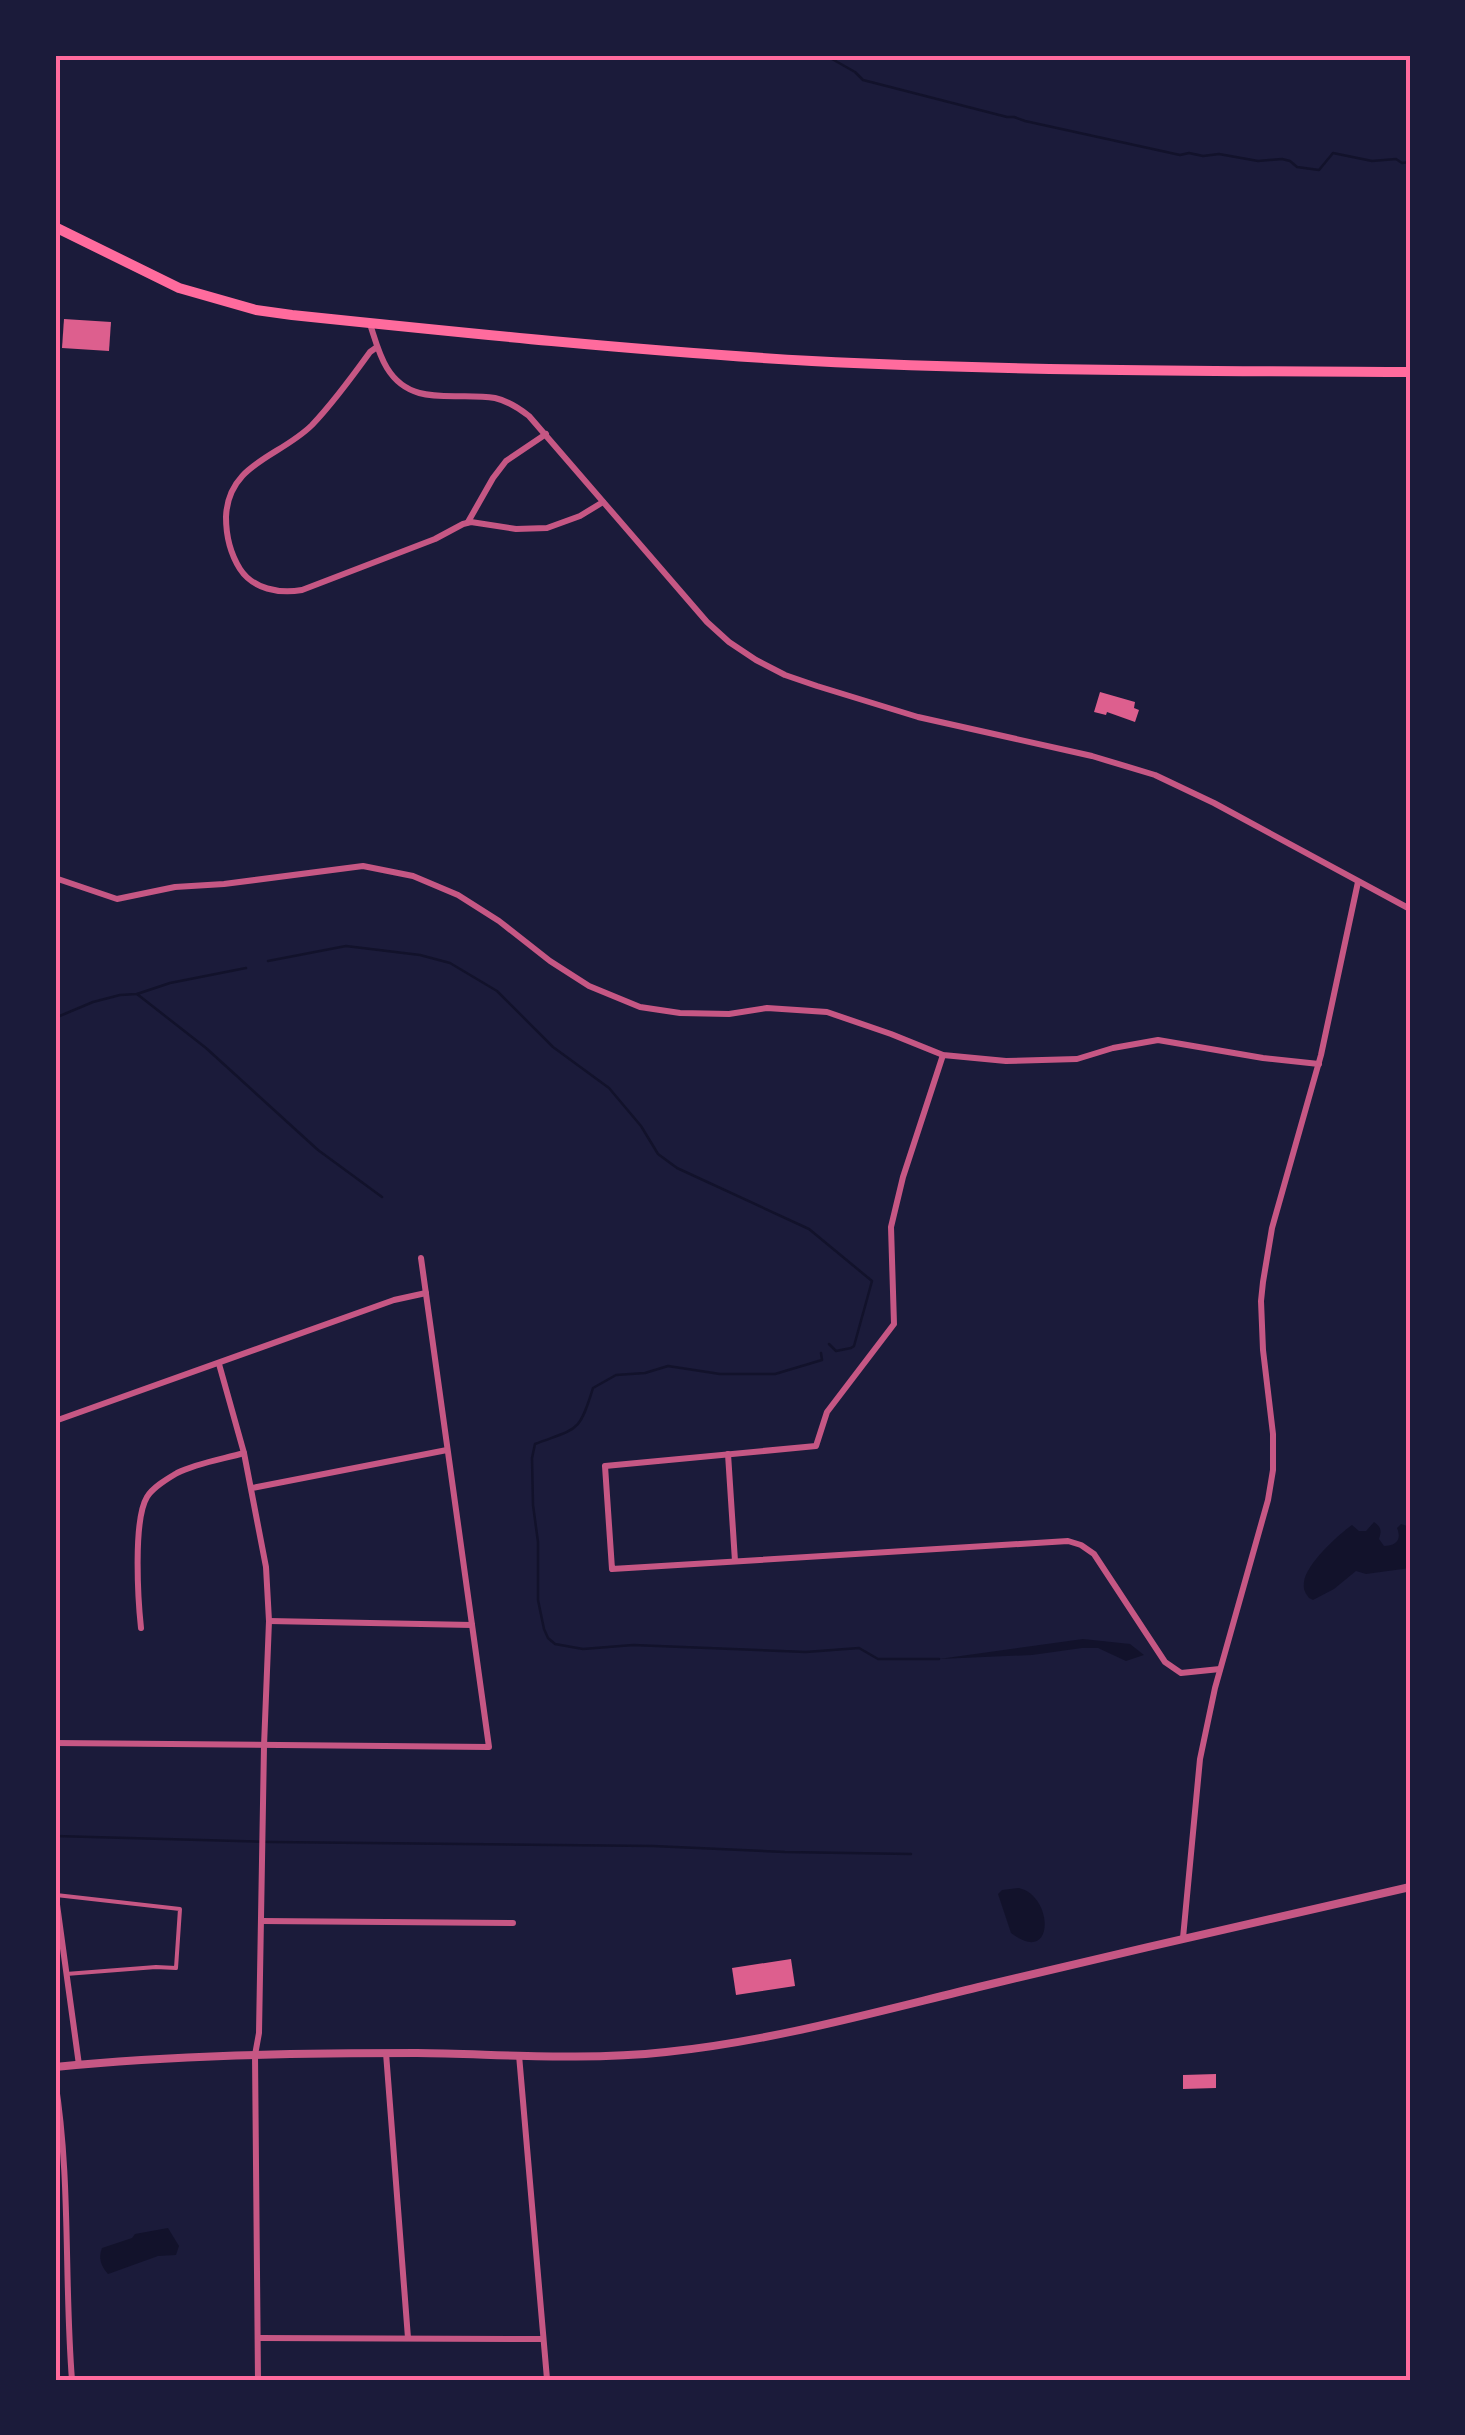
<svg xmlns="http://www.w3.org/2000/svg" width="1465" height="2435" font-family="Lato,sans-serif">
  <style>
    .water { fill: #12122b }
    .lines { fill: none; stroke-linecap: round; stroke-linejoin: round }
    .stream { stroke: #12122b; stroke-width: 2.5 }
    .building { fill: #dd5f8e }
    .service { stroke: #c65784; stroke-width: 4 }
    .minor { stroke: #c65784; stroke-width: 6 }
    .tertiary { stroke: #c65784; stroke-width: 8 }
    .primary { stroke: #ff6b9d; stroke-width: 10 }
    .neatline { fill: none; stroke: #ff6b9d; stroke-width: 4 }
  </style>
  <rect width="100%" height="100%" fill="#1b1b3a"/>
  <g class="water">
    <path d="M1374 1522C1381 1527 1382 1530 1379 1539L1384 1546C1396 1546 1402 1540 1397 1528L1401 1524 1410 1527V1568L1366 1574 1356 1571 1334 1589 1313 1600 1309 1598C1305 1592 1303 1590 1304 1582 1306 1564 1338 1535 1352 1525L1359 1531H1366Z"/>
    <path d="M1083 1639 1130 1644 1144 1655 1126 1661 1098 1648H1082L1032 1655 939 1659Z"/>
    <path d="M1019 1888C1054 1896 1055 1967 1011 1933L998 1894 1002 1890Z"/>
    <path d="M168 2228 179 2246 176 2255 158 2256 111 2273 108 2274C101 2266 98 2258 102 2248L132 2238 135 2234Z"/>
  </g>
  <g class="lines">
    <g class="stream">
      <path d="M825 55 855 72 863 80 1007 117H1014L1025 121 1180 155 1189 153 1203 156 1219 154 1258 161 1282 159 1290 161 1297 167 1319 170 1333 153 1372 161 1396 159 1402 163 1410 162"/>
      <path d="M268 961 346 946 420 955 450 963 497 991 553 1047 609 1088 641 1126 658 1154 677 1168 809 1229 872 1281 854 1346 851 1348 836 1351 829 1344"/>
      <path d="M137 994 206 1048 318 1150 382 1197"/>
      <path d="M55 1018 93 1002 120 995 137 994 170 983 246 968"/>
      <path d="M821 1353 822 1360 775 1374H720L668 1366 645 1373 616 1375 593 1388C579 1434 577 1428 535 1444L532 1458 533 1505 538 1542V1600L544 1629 548 1638 555 1644 583 1649 633 1645 806 1652 859 1648 878 1659H939"/>
      <path d="M55 1836 272 1842 653 1846 785 1852 911 1854"/>
    </g>
  </g>
  <g class="building">
    <path d="M64 319 111 322 109 351 62 348Z"/>
    <path d="M1100 692 1135 702 1134 708 1139 710 1135 722 1107 712 1106 715 1094 712Z"/>
    <path d="M791 1959 795 1986 736 1995 732 1968Z"/>
    <path d="M1216 2074V2088L1183 2089V2075Z"/>
  </g>
  <g class="lines">
    <path class="service" d="M56 1895 180 1909 176 1968 156 1967 66 1974"/>
    <g class="minor">
      <path d="M370 324C375 339 379 355 387 368 412 409 456 391 495 398 508 401 519 408 529 416L707 622 729 642 756 660 785 675 817 686 918 717 1092 756 1155 775 1214 803 1410 909"/>
      <path d="M377 347 370 352C352 377 333 403 312 425 280 457 228 463 226 517 226 536 230 553 240 569 253 589 279 594 302 590L435 539 463 524 471 522 516 529 547 528 580 516 603 502"/>
      <path d="M468 522 493 478 506 461 546 434"/>
      <path d="M55 878 117 899 175 887 224 884 363 866 413 876 458 895 499 921 550 961 589 986 640 1007 680 1013 729 1014 767 1008 827 1012 891 1034 943 1055 1006 1061 1077 1059 1113 1048 1158 1040 1263 1058 1319 1064"/>
      <path d="M943 1055 903 1177 891 1227 894 1324 827 1412 816 1446 605 1466 612 1569 1068 1541 1081 1545 1094 1554 1165 1662 1181 1673 1220 1669"/>
      <path d="M219 1364 244 1453 266 1567 269 1621 264 1746 259 2033 255 2055 258 2380"/>
      <path d="M55 1421 394 1300 426 1293"/>
      <path d="M728 1454 735 1561"/>
      <path d="M252 1488 447 1450"/>
      <path d="M269 1621 472 1625"/>
      <path d="M141 1628C138 1600 133 1520 147 1497 153 1487 167 1479 177 1473 197 1463 223 1459 244 1453"/>
      <path d="M55 1743 489 1747 421 1258"/>
      <path d="M55 1890 79 2065"/>
      <path d="M262 1921 513 1923"/>
      <path d="M1183 1938 1200 1759 1215 1688 1268 1500 1273 1470V1434L1263 1350 1261 1301 1263 1282 1272 1228 1321 1055 1358 882"/>
      <path d="M386 2053 408 2338"/>
      <path d="M519 2055 547 2379"/>
      <path d="M55 2080C71 2179 64 2280 72 2380"/>
      <path d="M259 2338 542 2339"/>
    </g>
    <path class="tertiary" d="M55 2067C175 2055 296 2053 417 2053 499 2054 584 2061 666 2052 773 2041 879 2011 983 1986 1125 1952 1268 1919 1410 1887"/>
    <path class="primary" d="M55 227 179 288 256 310 292 315C465 333 638 351 812 361 1011 371 1211 371 1410 372"/>
  </g>
  <rect width="1465" height="2435" fill="none" stroke="#1b1b3a" stroke-width="115"/>
  <rect x="58" y="58" width="1350" height="2320" class="neatline"/>
</svg>
